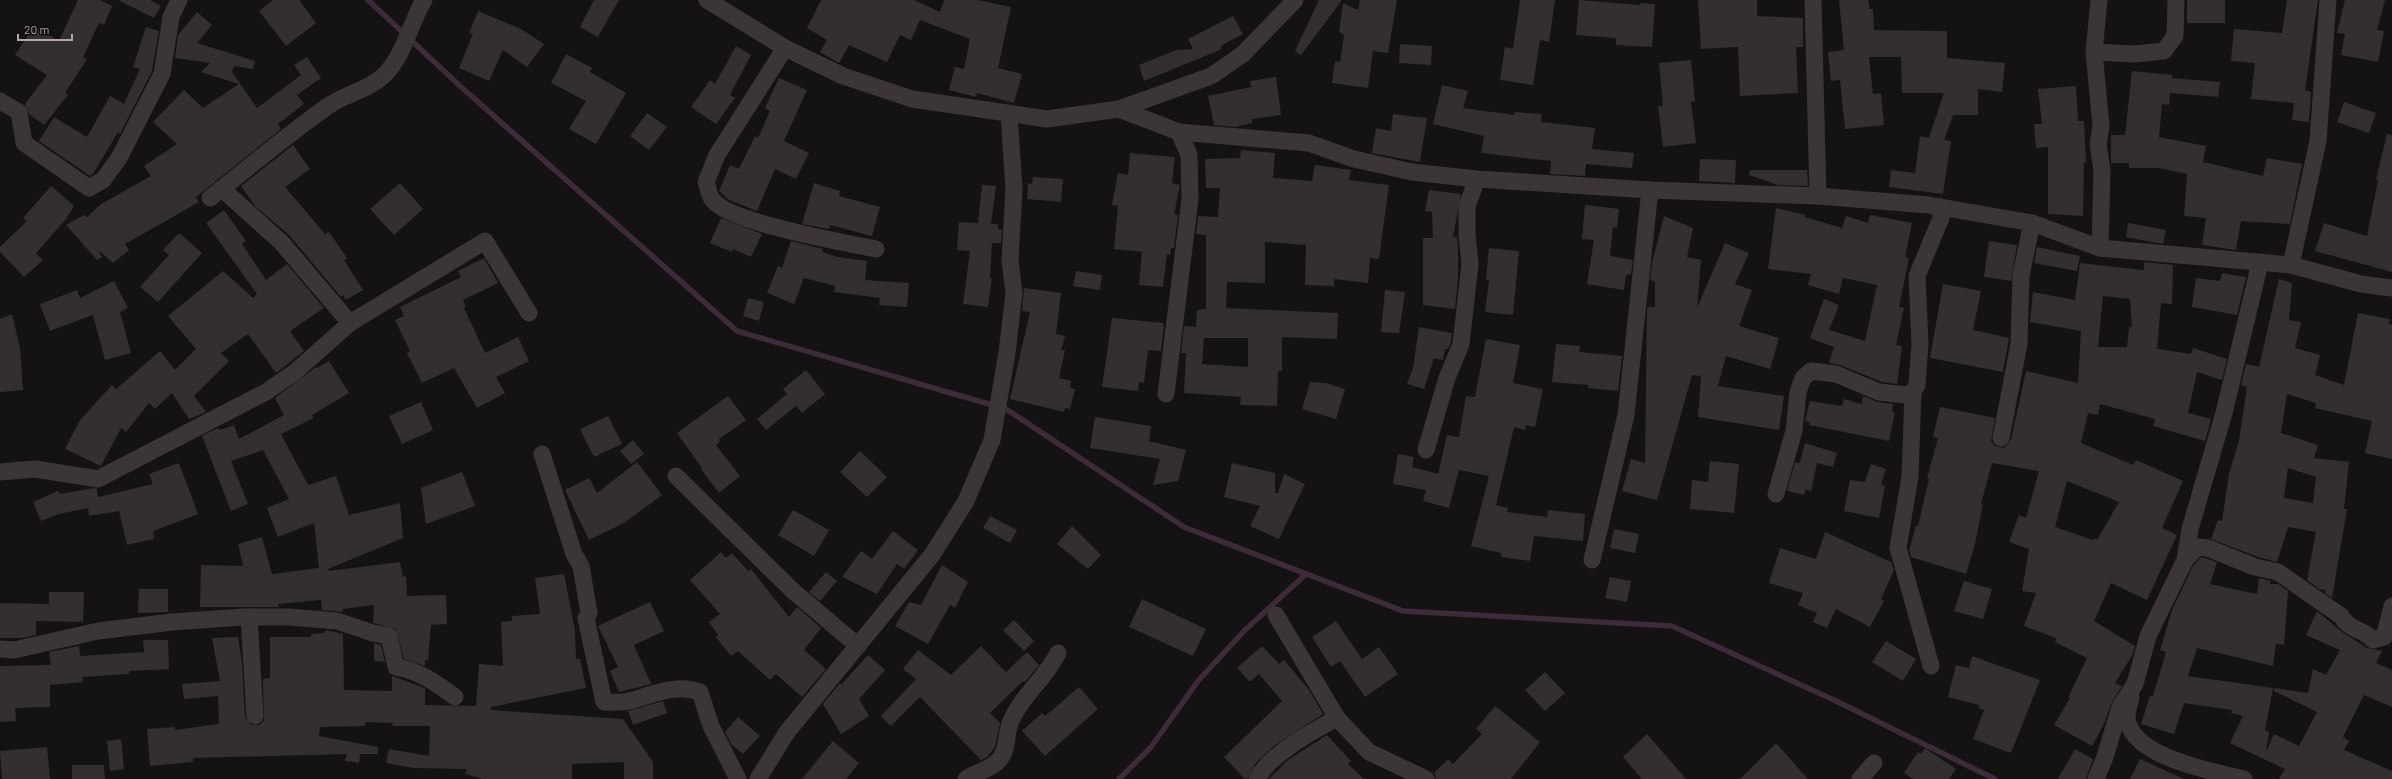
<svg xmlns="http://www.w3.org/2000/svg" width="2392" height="779" font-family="Barlow,sans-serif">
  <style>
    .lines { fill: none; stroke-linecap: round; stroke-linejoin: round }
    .stream { stroke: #3d2a3a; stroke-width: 5.5 }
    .building { fill: #332f30; fill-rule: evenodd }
    .street { stroke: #3b3537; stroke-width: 17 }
  </style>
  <rect width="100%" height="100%" fill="#141212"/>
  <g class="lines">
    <g class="stream">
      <path d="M368 0 460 86 737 331 1006 409 1184 527 1403 611 1672 626 1834 700 1995 779"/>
      <path d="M1119 779 1151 747 1198 681 1244 631 1306 574"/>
    </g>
  </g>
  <g class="building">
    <path d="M78 0H100L112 6 104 25 99 23 83 57 87 59 65 93 68 95 44 125 29 114 25 104 47 75 15 55 34 26 59 41Z"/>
    <path d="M118 0H150L161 6 154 18Z"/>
    <path d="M273 0H299L316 23 286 46 259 11Z"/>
    <path d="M594 0H619L598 37 580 27Z"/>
    <path d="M821 0H914L940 12 944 0H977L1011 7 998 68 1022 74 1014 103 977 93 976 97 949 90 955 67 964 69 970 39 920 20 911 40 900 35 887 62 849 45 839 63 820 52 827 40 807 28Z"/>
    <path d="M1319 0H1342L1301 55 1295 51Z"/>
    <path d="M1360 0H1397L1388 53 1373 51 1368 88 1332 83 1335 61 1340 62 1344 35 1339 32 1343 3 1358 10Z"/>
    <path d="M1520 0H1555L1549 42 1540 40 1533 85 1500 80 1505 47 1513 49Z"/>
    <path d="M1579 0 1640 5V3L1655 4 1652 47 1616 45V38L1576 35Z"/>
    <path d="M1698 0H1757V16L1803 18V47H1796L1798 93 1740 96 1738 47 1701 49Z"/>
    <path d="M1839 0H1868L1870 9H1873L1874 30 1947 31V58L2005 63 2002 92 1978 89V115H1953L1944 140 1951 141 1943 194 1889 187 1891 170 1915 173 1920 136 1929 138 1944 93H1902L1901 57H1869L1873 94 1881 93 1884 125 1845 129 1840 80 1831 81 1828 52 1844 50Z"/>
    <rect x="2187" y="0" width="38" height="23"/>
    <path d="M2287 0H2318L2305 90 2311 92 2309 122 2292 120 2294 103 2251 99 2255 63 2231 61 2234 29 2282 33Z"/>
    <path d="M2345 0H2385L2377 30 2384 31 2378 62 2341 55 2345 34 2337 33Z"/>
    <path d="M478 11 521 29 544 44 527 67 503 50 489 81 459 68 473 34 469 33Z"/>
    <path d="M197 12 212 25 197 43 255 61 253 69 234 66 232 72 257 108 301 75 294 65 307 57 321 78 297 95 304 104 278 124 281 129 196 197 199 202 125 244 129 250 113 263 98 250 102 257 97 260 66 225 84 215 87 217 101 204 151 176 144 166 177 144 153 122 184 90 203 108 239 84 201 72 210 63 175 58 178 35Z"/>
    <path d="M1233 16 1243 34 1222 45 1220 50 1144 81 1139 65 1176 50 1193 49 1188 39Z"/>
    <path d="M146 27 159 31 152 71 120 134 118 132 93 174 90 176 39 141 54 117 87 137 110 96 124 104 140 69 133 67Z"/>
    <path d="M1400 44 1432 46 1431 65 1399 63Z"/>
    <path d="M736 46 751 55 730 95 735 98 716 124 691 107 710 80 715 84Z"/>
    <path d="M566 54 592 68 590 72 626 93 596 144 569 129 586 101 551 83Z"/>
    <path d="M1691 60 1695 101 1691 102 1696 143 1663 147 1658 106H1663L1659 63Z"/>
    <path d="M2132 71 2172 75V78L2220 82 2218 97 2170 93 2169 105 2162 104 2159 137 2206 146 2203 162 2263 176 2267 158 2302 164 2290 224 2241 221 2236 250 2202 245 2206 218 2184 216 2187 174 2159 168H2129V163H2111V135H2125Z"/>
    <path d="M1276 77 1281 115 1252 119V123L1235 127 1214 125 1208 96 1251 87 1250 81Z"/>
    <path d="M779 78 807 90 784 141 809 153 796 179 775 169 757 211 729 200 719 191 730 165 739 169 755 136 758 138 770 111 765 108Z"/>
    <path d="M1442 85 1468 91 1463 108 1514 115 1515 112 1542 114 1541 122 1595 128 1592 149 1634 153 1632 168 1586 164 1585 176 1550 174 1551 161 1481 153 1484 136 1433 124Z"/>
    <path d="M2076 86 2078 121H2084L2086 163 2084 162 2083 216 2048 214V147L2036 148 2034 124H2042L2038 89Z"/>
    <path d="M2344 102 2376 113 2369 133 2337 122Z"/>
    <path d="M647 113 667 127 649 150 630 136Z"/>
    <path d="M1393 114 1427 118 1420 162 1372 153 1376 128 1391 131Z"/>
    <path d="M2387 134 2392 135V272L2315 251 2324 223 2367 236 2378 180 2376 179Z"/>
    <path d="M293 145 310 169 285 187 325 234 329 232 347 258 344 260 363 290 346 300 343 295 341 297 289 235 255 206 241 186Z"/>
    <path d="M1241 150 1275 153 1273 178 1312 181 1315 165 1351 170 1349 180 1389 185 1379 259 1370 258 1368 283 1334 279V286L1305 285 1306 245 1265 242V283L1227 282 1226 308 1338 313 1337 339 1282 337V371H1278L1277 406 1240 405 1241 397 1184 393 1186 353H1181L1184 326 1196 327 1197 310 1206 309V235L1196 234 1198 216 1218 217 1220 188H1206L1205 159 1240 158ZM1204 338H1248V367L1202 364Z"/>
    <path d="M1130 153 1175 157 1172 183 1180 185 1174 214 1178 215 1174 248H1171L1170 255 1167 254 1163 287 1139 285 1142 252 1114 249 1118 206 1112 205 1118 173 1128 175Z"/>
    <path d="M1700 159 1736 160 1735 183 1699 181Z"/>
    <path d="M1750 170H1807L1808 186 1778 185 1749 175Z"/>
    <path d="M1033 177 1063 179 1061 202 1027 199 1028 183 1032 184Z"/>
    <path d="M400 183 423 209 394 235 370 209Z"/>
    <path d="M814 183 840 191 839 196 880 207 872 236 830 225 829 229 802 224Z"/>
    <path d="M982 185 996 186 991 224H998V229L1002 230 1001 243H992L990 278H992L988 307 963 304 970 251 957 250 959 222 978 223Z"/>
    <path d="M51 186 74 206 66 219 36 253 43 260 24 277 0 252V247L27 221 23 218Z"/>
    <path d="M1429 190 1461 194 1453 237H1457L1458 247V278L1455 309 1423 305V238H1433L1432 212 1425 211Z"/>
    <path d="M1585 205 1619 209 1617 228 1613 227 1610 256 1633 260 1631 274 1626 275 1624 290 1587 284 1594 240 1582 239Z"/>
    <path d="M1776 208 1806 215 1805 217 1842 228 1846 216 1868 223 1870 215 1912 223 1905 257 1909 258 1899 307 1904 308 1896 345 1902 346 1897 384 1882 382 1840 365 1829 363 1834 347 1810 338 1824 299 1839 305 1829 330 1865 341 1877 285 1843 278 1839 294 1808 285 1811 274 1768 269Z"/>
    <path d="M224 210 246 241 242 244 266 280 287 264 324 308 290 331 304 351 276 373 248 334 221 353 229 361 194 396 206 412 189 419 172 393 155 409 149 403 126 432 121 428 101 466 65 449 80 420 112 385 116 389 160 351 175 370 196 349 168 316 223 271 253 298 257 294 206 223Z"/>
    <path d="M1664 216 1693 228 1687 257 1701 260 1697 308 1725 243 1749 253 1735 284 1752 290 1739 326 1779 338 1770 369 1726 356 1718 386 1784 396 1779 430 1698 417 1701 376 1692 375 1657 500 1622 491 1631 459 1645 463 1647 310 1648 307H1655V281L1650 280 1652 263Z"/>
    <path d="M721 218 762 234 751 257 733 249 732 252 710 243Z"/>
    <path d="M2128 223 2166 230 2163 244 2126 237Z"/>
    <path d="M179 233 202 253 158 302 140 287 169 255 163 250Z"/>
    <path d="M791 241 823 249 822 252 838 257 867 261 865 280 909 283 907 307 879 305 880 298 834 292 835 286 804 278 794 304 767 293 778 266 782 268Z"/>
    <path d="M1989 241 2017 245 2011 281 1984 277Z"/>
    <path d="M2037 247 2080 256 2077 271 2034 263Z"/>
    <path d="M1489 248 1519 251 1513 315 1485 312 1489 280H1486Z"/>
    <path d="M484 258 498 283 463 300 466 307 464 308 485 353 518 337 529 361 496 377 505 393 477 408 454 368 422 383 407 353 410 351 395 320 404 316 400 307 461 277 458 271Z"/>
    <path d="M2144 262 2173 265 2172 304 2161 303 2157 349 2191 354 2193 348 2227 359 2222 380 2197 372 2188 413 2211 419 2205 441 2153 426 2155 419 2100 404 2098 415 2088 413 2081 443 2133 465 2136 460 2183 481 2162 528 2177 535 2147 600 2111 583 2094 621 2135 646 2133 654 2115 683 2122 686 2112 702 2104 724 2092 746 2054 725 2070 698H2068L2087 658 2055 642 2056 638 2024 626 2036 593 2022 591 2029 549 2009 542 2019 515 2026 518 2039 471 1992 463 1981 504H1983L1975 544 1966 574 1911 557 1909 550 1916 526H1918L1929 479 1927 478 1938 438 1933 437 1940 407 1995 418 1991 441 1995 446 2004 448 2011 440 2026 371 2078 383 2081 331 2030 322 2033 292 2075 300 2080 263 2144 270ZM2103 296 2130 299 2132 327H2129L2127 347H2098ZM2067 481 2119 502 2097 540 2094 538 2093 540 2055 527Z"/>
    <path d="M1076 271 1102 275 1100 290 1073 286Z"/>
    <path d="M2222 273 2246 277 2237 315 2192 307 2196 278 2220 281Z"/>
    <path d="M2279 279 2292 283 2289 320 2301 322 2295 348 2320 355 2315 375 2344 385 2358 313 2390 319 2389 324 2392 325V459L2365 453 2372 421 2315 408 2316 403 2287 394 2281 433 2318 445 2314 458 2349 462 2344 509H2347L2332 598 2325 593 2326 590 2319 589 2307 580 2316 532 2288 527 2277 562 2258 557 2211 539 2218 520 2222 521 2229 474 2239 440 2247 387 2241 385 2246 364 2259 367ZM2288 468 2316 477 2313 503 2284 498Z"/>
    <path d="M114 281 128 308 120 312 131 353 105 360 93 315 50 331 40 304 77 290 80 298Z"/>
    <path d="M1943 284 1981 291 1973 330 2009 338 2003 372 1930 358Z"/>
    <path d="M1024 288 1061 293 1056 334 1065 336 1061 350H1065L1059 378 1071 381 1070 388 1075 389 1070 409 1065 408 1064 412 1010 399 1030 312 1022 311Z"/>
    <path d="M1385 290 1405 292 1399 333 1381 332Z"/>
    <path d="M748 298 764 302 759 321 743 316Z"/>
    <path d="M12 314 20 348 23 390 0 392V319Z"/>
    <path d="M1112 318 1163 323 1164 326 1161 351 1148 350 1144 383 1139 382 1138 391 1102 387Z"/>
    <path d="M1419 327 1452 333 1451 341 1448 349H1445L1443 360 1434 358 1424 389 1407 384 1413 368Z"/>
    <path d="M1486 339 1520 345 1513 383 1543 389 1535 427 1526 425 1525 430 1514 427 1496 505 1508 508 1507 512 1547 517 1548 510 1585 514 1583 541 1534 536 1530 561 1501 557V553L1471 546 1489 476 1459 470 1449 508 1423 501 1426 490 1393 484 1398 454 1414 457 1412 467 1438 474 1447 435 1459 437 1466 396 1475 397Z"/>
    <path d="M1556 344 1580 346 1579 352 1622 356 1618 391 1588 388V385L1552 382Z"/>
    <path d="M329 361 349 393 312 415 314 418 281 434 308 485 336 476 349 515 400 503 403 538 328 569 329 571 400 562 403 577 406 576 407 596 446 595 447 624 431 625 428 660H425V666L404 659 396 629 373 623 374 605 343 609V612L322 610 321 600 278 604 279 607H200L201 565 243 566 238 544 262 537 272 574 319 568 314 523 278 537 267 508 289 499 263 450 231 461 248 504 231 511 202 436 218 428 220 430 234 425 239 439 284 415 275 398 316 367 317 368Z"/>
    <path d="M806 370 825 394 802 413 796 406 766 430 757 419 787 394 783 389Z"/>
    <path d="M1310 382 1326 383 1345 389 1336 419 1302 409Z"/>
    <path d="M728 396 746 420 719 439 720 441 716 445 740 476 719 493 701 469 702 468 677 433Z"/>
    <path d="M1863 396 1878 402 1893 404 1892 411 1895 412 1889 441 1809 425 1810 422 1805 421 1810 401 1842 406 1844 399 1862 404Z"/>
    <path d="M421 402 433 430 402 444 389 416Z"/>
    <path d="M608 416 622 444 594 457 580 429Z"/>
    <path d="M1095 417 1151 426 1149 441 1186 450 1178 481 1153 485 1160 459 1090 448Z"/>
    <path d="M633 440 644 454 631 464 620 451Z"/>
    <path d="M1805 443 1837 453 1833 467 1817 463 1811 491 1806 489 1804 495 1787 491 1795 462 1800 463Z"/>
    <path d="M860 451 887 477 867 497 840 472Z"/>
    <path d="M1710 461 1739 464 1734 513 1690 509 1692 480 1708 482Z"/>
    <path d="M637 462 662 495 624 523 589 540 565 490 589 478 597 493Z"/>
    <path d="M179 463 198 514 153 531 154 539 127 545 119 511 89 516 88 508 59 514 41 521 33 502 58 491 60 494 94 488 97 489 98 497 153 484 149 474Z"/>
    <path d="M1232 463 1275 473V493H1278L1284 474 1305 484 1279 539 1250 526 1260 506 1224 497Z"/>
    <path d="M1871 464 1886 469 1881 485 1885 486 1879 518 1844 511 1850 480 1865 482Z"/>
    <path d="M462 472 475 506 426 524 421 488Z"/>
    <path d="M793 510 829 530 814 556 778 535Z"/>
    <path d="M990 516 1017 530 1010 543 983 528Z"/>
    <path d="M1072 526 1101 555 1088 569 1057 544Z"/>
    <path d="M1614 529 1639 534 1635 553 1610 548Z"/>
    <path d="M893 531 918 550 904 569 897 564 877 594 842 577 861 551 872 559Z"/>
    <path d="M1825 532 1891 562 1894 570 1881 599 1884 601 1870 627 1836 609 1827 628 1813 622 1817 613 1798 605 1803 593 1769 583 1780 548 1816 559Z"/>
    <path d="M721 552 726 558 732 553 748 571 751 569 789 617 797 607 821 628 804 650 826 669 802 697 776 674 770 680 738 651 731 656 716 637 718 635 709 622 720 614 690 580Z"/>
    <path d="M2201 557 2217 562 2210 584 2257 594 2259 578 2271 581 2270 584H2278L2288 591 2284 645 2276 644 2273 666 2197 648 2188 676 2273 688 2265 730 2269 732 2266 752 2274 734 2299 746 2317 712 2274 691 2275 688 2308 693 2313 669 2326 675 2340 650 2306 635 2317 611 2342 632 2367 648 2382 651 2376 663 2392 670V707L2364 695 2343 737 2349 741 2344 750 2392 771V779H2279L2285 769 2230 743 2243 716 2231 713 2232 710 2184 703 2174 734 2141 724 2150 696H2153L2166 652 2160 650 2172 610 2193 566Z"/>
    <path d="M942 565 968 582 955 608 950 605 928 644 895 626 909 602 921 605Z"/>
    <path d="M826 572 837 581 820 601 809 592Z"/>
    <path d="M564 574 575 630 576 659H580L586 688 491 707V710L623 719 653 762V779H624V762L572 764V779H483L465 774 467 769 413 768 386 763 389 749 429 756 430 726H392L393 723 366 722 365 726 320 727 319 736 378 747V754H360L359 763 345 761 347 754 193 758V762L150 766 147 729 175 727V730L219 724 218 696 184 699 182 684 220 681 212 638 238 637 242 663 245 717 251 725H260L264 720 263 679 270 678V637H311V634L325 633V630L343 634 344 690 392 691V676L425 688V705L476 706 479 664 503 666 501 622 512 621V616L540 614 535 578Z"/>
    <path d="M1610 577 1631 581 1627 602 1605 598Z"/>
    <path d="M1964 581 1992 589 1983 619 1954 611Z"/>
    <path d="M139 589H168V612L138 613Z"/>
    <path d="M49 592H84L83 622 36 621V635L22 638H0V603L49 604Z"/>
    <path d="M1142 599 1206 629 1193 656 1129 627Z"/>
    <path d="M650 602 664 631 634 645 651 684 619 692 610 671 618 667 598 626Z"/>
    <path d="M1014 620 1034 641 1024 651 1003 630Z"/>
    <path d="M1336 621 1362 659 1379 647 1398 674 1365 697 1340 661 1331 667 1312 637Z"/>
    <path d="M143 640H168L169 669 129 671V674L82 677 83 682 50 685V707L15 708 16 721 0 722V666L51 665 49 652 79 646 80 656 144 652Z"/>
    <path d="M1886 641 1916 659 1903 681 1872 662Z"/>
    <path d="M374 643 381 645 385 662 374 661Z"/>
    <path d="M981 646 1006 672 1027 652 1039 665 1025 682 1023 681 990 713 1000 723 995 747 987 757 981 760 920 697 891 726 881 716 916 679 903 669 918 650 951 675Z"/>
    <path d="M1262 646 1279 664 1284 660 1309 690 1323 714 1275 745 1256 763 1247 779H1245L1224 757 1282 701 1259 674 1250 682 1237 668Z"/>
    <path d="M868 655 885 670 859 699 869 716 841 734 823 704 840 683 842 684Z"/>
    <path d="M1972 656 2040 680 2011 753 1973 739 1984 710 1978 708 1979 705 1948 697 1956 665 1969 668Z"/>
    <path d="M1545 672 1565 693 1545 711 1525 690Z"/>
    <path d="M1079 687 1098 709 1045 756 1022 731 1042 713 1045 716Z"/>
    <path d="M663 701 667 713 633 725 628 711Z"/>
    <path d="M1495 706 1540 742 1511 779H1436L1434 773 1448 759 1453 764 1482 734 1476 729Z"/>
    <path d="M738 717 760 736 743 754 732 745 725 732Z"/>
    <path d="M1647 734 1686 779H1642L1623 757Z"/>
    <path d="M1327 735 1351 761 1348 764 1364 779H1269L1288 760Z"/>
    <path d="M121 739 124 769 110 771 107 741Z"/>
    <path d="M833 741 859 763 846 779H802Z"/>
    <path d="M1776 743 1808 779H1740Z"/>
    <path d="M47 747 50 779H2L0 751Z"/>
    <path d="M1925 748 1956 769 1949 779H1913L1904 773 1918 752 1921 754Z"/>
    <path d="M2075 749 2093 759 2086 779H2058Z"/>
    <path d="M2140 759 2184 779H2130Z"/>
    <path d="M72 765H104L105 779H72Z"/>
  </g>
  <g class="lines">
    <g class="street">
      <path d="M707 0 785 48 843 76 912 99 1047 119 1119 109 1211 76 1243 54 1295 0"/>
      <path d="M1813 0 1818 196"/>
      <path d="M2099 0 2094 52 2101 126 2098 144 2102 170 2100 248"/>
      <path d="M785 48 717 155 706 182C708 187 709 195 712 199 726 222 846 243 876 249"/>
      <path d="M2094 52 2134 54 2164 51 2175 36 2176 0"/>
      <path d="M0 101 19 112 24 143 89 188 103 180 119 158 162 74 171 17 179 0"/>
      <path d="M1119 109 1179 132 1309 143 1354 159 1412 172 1477 179 1650 190 1818 196 1929 205 2032 223 2100 248 2291 265 2361 284 2392 288"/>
      <path d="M222 189 281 242 350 323"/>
      <path d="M210 198C249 167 287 135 328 106 347 93 373 89 388 71 405 51 411 22 424 0"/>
      <path d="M2291 265 2318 141 2328 0"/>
      <path d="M1913 392 1910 477 1898 548 1931 666"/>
      <path d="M1166 394 1190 199 1189 155 1179 132"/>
      <path d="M2001 438 2019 344 2021 275 2032 223"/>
      <path d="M1426 450 1447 378 1461 344 1470 264 1467 235V206L1477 179"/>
      <path d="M542 454 574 554 581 566 589 613 586 618 604 702C612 702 621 703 629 701 653 695 674 683 700 692L711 726 738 779"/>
      <path d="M0 472 35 469 98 479 266 392 295 372 350 323 485 241 529 313"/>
      <path d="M676 476 792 590 858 646"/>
      <path d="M1776 494 1794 431 1798 392 1803 378 1811 371 1836 374 1879 392 1906 395 1913 392 1917 385 1920 344 1917 276 1941 218V207"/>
      <path d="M1592 560 1626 415 1650 190"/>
      <path d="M2185 560 2197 547 2208 548 2255 567 2278 572 2341 616C2349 630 2363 629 2373 640L2384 637 2392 606"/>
      <path d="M1276 615 1337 718 1369 752 1426 779"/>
      <path d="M249 617 255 716"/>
      <path d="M0 649 14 650 98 631 172 622 243 617H289L337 621 373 633 389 636 396 667C420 671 436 683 455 697"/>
      <path d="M2131 697C2130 703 2127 710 2127 715 2127 757 2213 771 2244 779"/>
      <path d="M758 779 787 732 932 555 966 501 992 440 1007 353 1014 293 1010 260 1014 189 1009 114"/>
      <path d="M966 779C978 771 991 770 1000 759 1009 747 1005 734 1011 721 1022 695 1046 678 1058 653"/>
      <path d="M1257 779C1270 754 1313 731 1337 718"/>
      <path d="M1860 779 1874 763"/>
      <path d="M2096 779 2105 757 2120 707 2135 684 2148 636 2185 560 2190 529 2224 413 2260 263"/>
    </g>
  </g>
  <path d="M18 34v6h54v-6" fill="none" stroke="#b5a2ad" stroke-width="2"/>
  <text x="24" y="34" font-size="12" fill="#b5a2ad" stroke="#0f0d0d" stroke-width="3" paint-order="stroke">20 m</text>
</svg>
